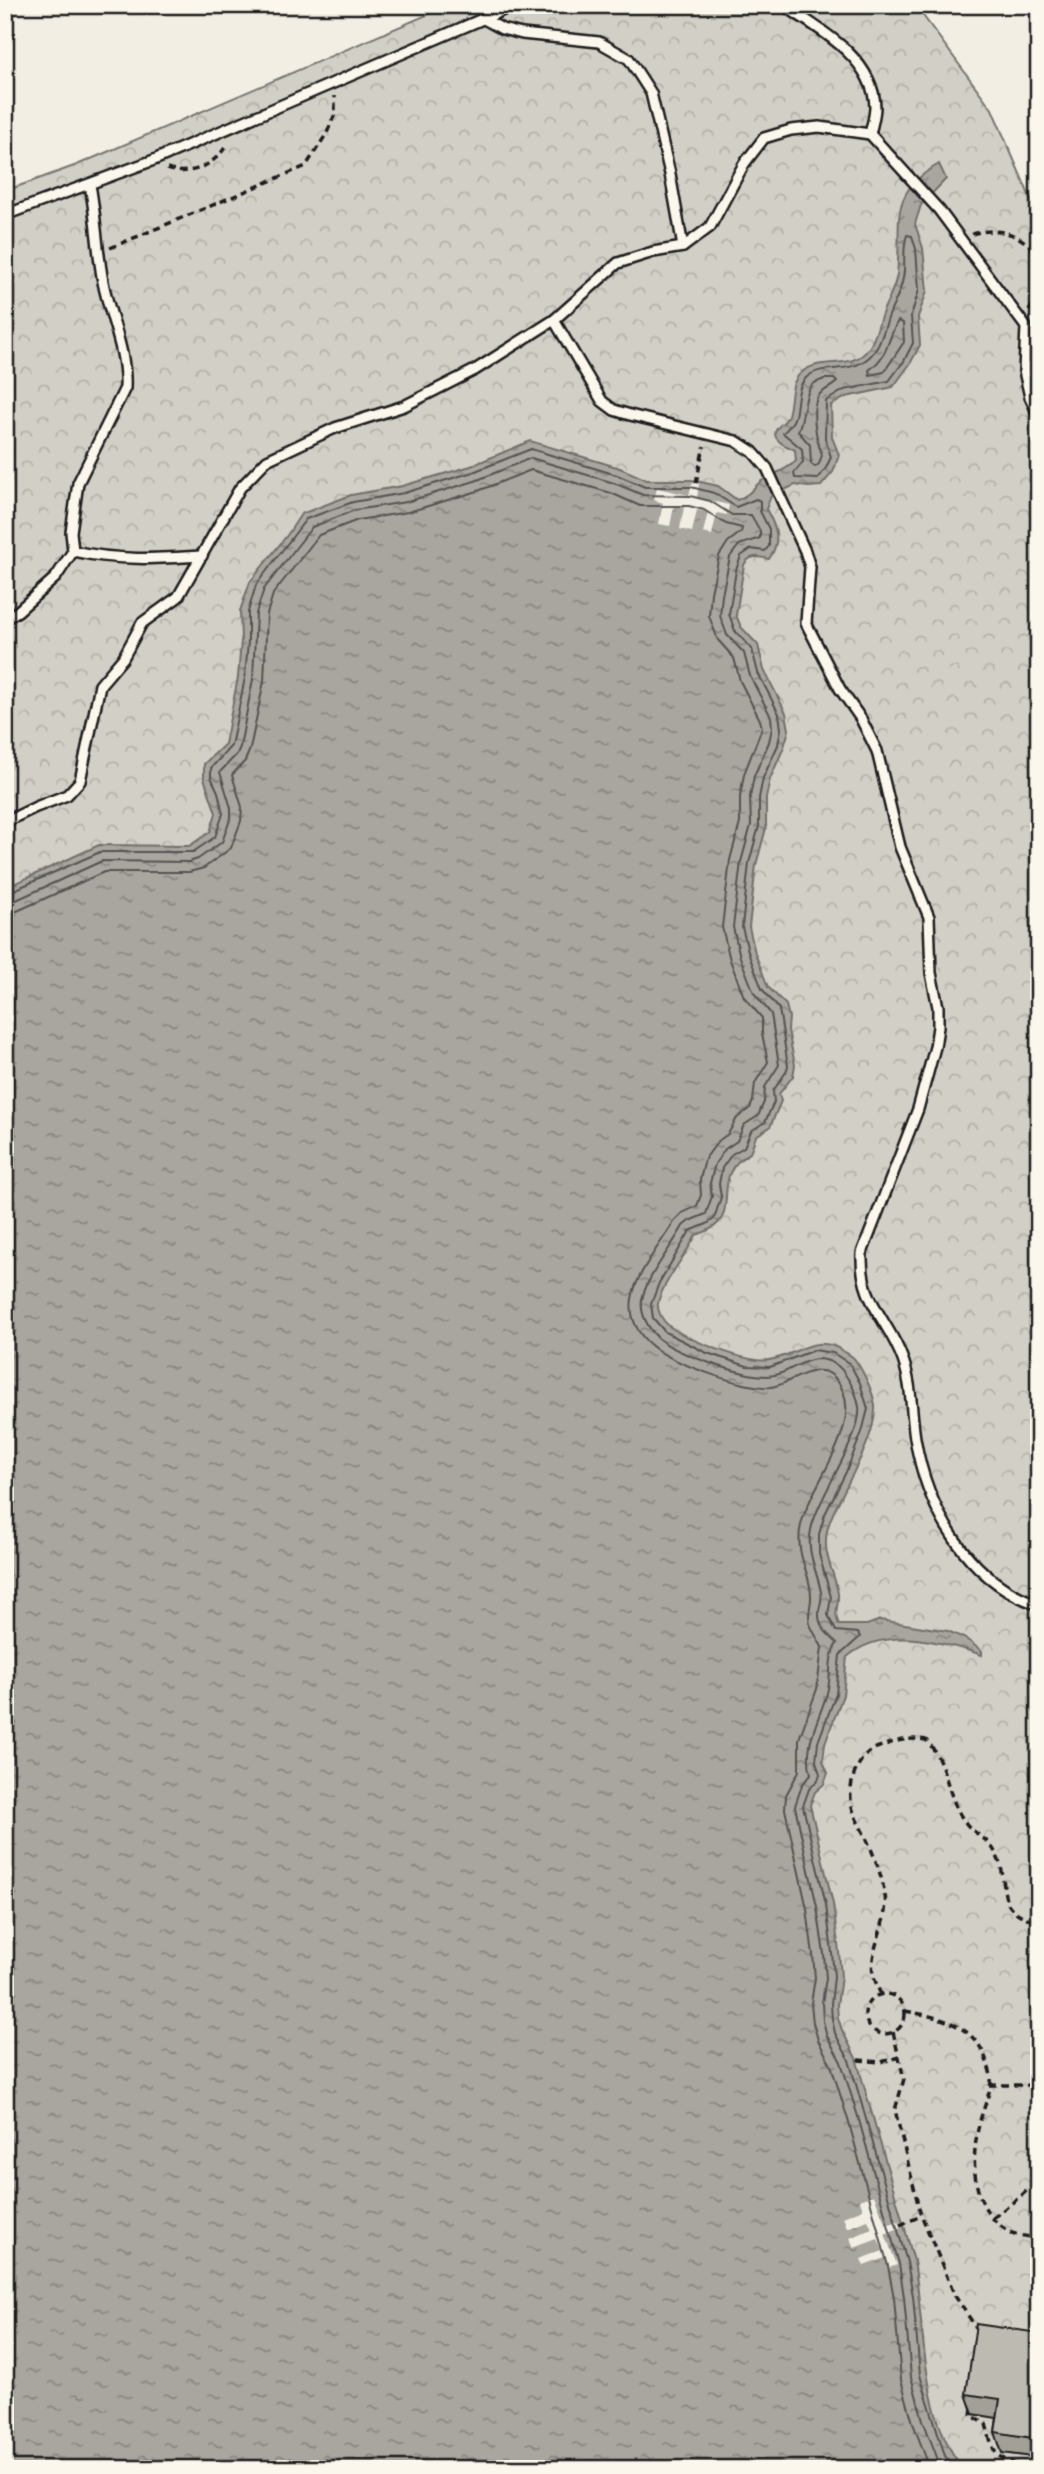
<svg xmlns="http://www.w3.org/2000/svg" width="1044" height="2474" font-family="Mali,sans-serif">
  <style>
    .park { fill: url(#park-crowns); stroke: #777671; stroke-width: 2 }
    .water { fill: url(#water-ripples); stroke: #716f6b; stroke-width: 2 }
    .pier { fill: #f2eee4 }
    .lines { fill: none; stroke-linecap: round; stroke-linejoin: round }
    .shore { stroke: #545351; stroke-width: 2 }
    .service-casing { stroke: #1c1c1c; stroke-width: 14 }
    .path { stroke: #1c1c1c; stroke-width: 3.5; stroke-dasharray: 7 5; stroke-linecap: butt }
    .service { stroke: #fbf7ec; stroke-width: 9 }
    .wall { fill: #a3a098; stroke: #1c1c1c; stroke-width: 2 }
    .building { fill: #bdbab1; stroke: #1c1c1c; stroke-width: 2 }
  </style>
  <defs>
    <pattern id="park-crowns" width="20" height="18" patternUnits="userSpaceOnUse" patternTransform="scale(1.75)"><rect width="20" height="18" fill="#d2cfc6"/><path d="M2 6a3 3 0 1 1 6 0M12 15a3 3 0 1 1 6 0" fill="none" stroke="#b4b1aa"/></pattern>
    <pattern id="water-ripples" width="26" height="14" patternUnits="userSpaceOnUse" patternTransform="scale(1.75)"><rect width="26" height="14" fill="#a9a6a0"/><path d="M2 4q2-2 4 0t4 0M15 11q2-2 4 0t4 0" fill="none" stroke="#898682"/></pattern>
  </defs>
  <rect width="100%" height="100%" fill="#f2eee4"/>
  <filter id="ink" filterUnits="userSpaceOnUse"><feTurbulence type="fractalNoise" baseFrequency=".0143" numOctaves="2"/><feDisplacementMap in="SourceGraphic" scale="14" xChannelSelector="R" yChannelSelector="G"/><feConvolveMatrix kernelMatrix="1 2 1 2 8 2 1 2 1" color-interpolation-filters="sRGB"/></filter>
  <g filter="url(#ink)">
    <path class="park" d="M450 5H909L921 13 992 109 1039 218V2469H5V191L77 165Z"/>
    <path class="water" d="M939 164 946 179 921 205 915 224 923 248 927 291 918 317 920 345 910 364 893 387 846 397 831 405 832 437 839 455 833 472 821 486 808 487 795 485 771 496 766 509C776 527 782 540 769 559 758 557 750 554 744 565L736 615 741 627 758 645 764 670 786 713 789 730 784 747 770 779 766 798V828L756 865 749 927 755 953 768 987 786 1005 789 1017 788 1030 795 1065 793 1076 779 1094 781 1101 770 1127 756 1136 750 1153C703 1178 751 1220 696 1235 688 1252 659 1288 658 1304 657 1312 663 1321 669 1326 686 1339 749 1364 769 1360 798 1356 813 1332 843 1351 848 1354 853 1356 856 1361 863 1371 876 1397 875 1409 875 1434 854 1471 843 1493 837 1506 829 1518 827 1532 822 1554 835 1573 838 1594 839 1607 833 1611 839 1625H867L880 1620 948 1631 966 1639 982 1651V1655C940 1641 884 1625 847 1657L843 1695 825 1743 823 1761 828 1773 824 1784 815 1792 810 1805 833 1904 839 1952 841 1977 837 2005 838 2018 842 2030 856 2058 914 2261C925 2327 920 2414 963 2469H5V888L99 845 189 846 210 832 216 813 204 778V764L225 744 238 677 241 641 240 611 250 582 288 534 301 514 351 495 402 486 471 466 530 441 620 468 647 480H692L718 486 737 500C752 493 750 491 760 482 771 474 784 472 796 461L795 450C789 447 776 443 775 434 775 426 784 424 787 418 793 404 788 384 801 373 820 355 853 372 869 348 877 336 878 322 884 309 889 297 895 288 897 274 903 223 885 194 939 164Z"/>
    <g class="pier">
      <path d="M692 483 699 484 697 498 729 505 727 515 717 513 712 535 703 533 708 512 697 510 692 532 680 529 684 507 674 506 670 526 659 524 663 503 654 500 657 488 689 495Z"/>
      <path d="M874 2195 886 2225 898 2221 901 2228 885 2234 897 2265 889 2268 885 2258 864 2266 861 2259 883 2251 878 2239 854 2248 850 2238 872 2229 868 2220 847 2228 843 2217 863 2209 860 2200Z"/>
    </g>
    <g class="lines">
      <g class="shore">
        <path d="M907 235 912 236 916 249 919 290 911 316 913 343 904 361 889 381 844 390 826 401 825 438 831 457 826 468 818 479 795 478 794 473 803 462 802 449 783 433C788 428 793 424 795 416 798 404 796 389 805 379 818 364 844 373 861 363 881 352 882 333 890 313 895 301 901 291 903 278 906 264 902 248 907 235Z"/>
        <path d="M898 321 903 323 904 342 884 372 870 375 869 370C889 356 887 339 898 321Z"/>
        <path d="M824 379H834L837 382C832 387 823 390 819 395 809 408 817 442 822 455L819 464 815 467 811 464 810 445 798 431C804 419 804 392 813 384 816 382 820 381 824 379Z"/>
        <path d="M5 894 100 852H193L215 837 223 814 218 792 211 777V768L231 746 245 678 248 641V612L256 585 306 519 353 502 404 493 473 472 531 449 617 475 645 487H691L714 493 736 507 756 499 760 501V511L769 529V546L765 551 751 549 741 556 736 570 729 614 735 631 752 649 758 673 779 714 781 729 778 745 763 778 759 798V826L749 863 742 927 749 955 762 989 779 1009 788 1066 786 1072 773 1091 774 1102 765 1122 751 1131 744 1147 732 1154 722 1168 719 1184 721 1197 714 1219 707 1224 690 1231 659 1283 651 1304 653 1318 665 1332 707 1353 747 1366 770 1367 814 1350 833 1353 850 1364 860 1383 868 1409 862 1432 846 1472 825 1514 819 1534V1554L831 1597 828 1615 836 1631 858 1633 860 1637 840 1655 836 1694 818 1742 816 1761 820 1774 818 1780 809 1789 803 1806 826 1905 832 1953 834 1977 831 2004 832 2019 835 2033 849 2060 907 2262 913 2296 920 2375 945 2456 955 2469"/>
        <path d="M5 902 14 901 102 861 189 862 198 859 222 842 231 817V808L220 772 237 754 240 747 253 679 256 613 264 589 312 527 355 510 406 502 475 481 531 458 614 483 643 495 690 496 710 501 732 515H751L760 531V538L739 545 730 557 722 595 720 616 727 635 744 653 750 676 771 717 772 728 769 742 754 776 750 797 751 825 741 862 733 927 740 957 754 993 771 1014 779 1065 765 1087 764 1102 758 1116 744 1125 737 1141 725 1149 715 1164 710 1183 712 1196 706 1214 689 1221 683 1226C672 1247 646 1277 642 1300 640 1314 648 1328 658 1338 676 1354 742 1376 767 1376 785 1376 800 1360 817 1359 827 1359 839 1364 844 1373 851 1382 857 1395 859 1407 863 1435 817 1498 811 1530 806 1552 817 1571 821 1592 823 1600 819 1605 819 1613 818 1627 829 1635 837 1643 827 1659 832 1676 827 1693 819 1721 803 1744 811 1774L802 1785 795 1806 817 1907 824 1954 826 1978 822 2003 823 2021 827 2036 841 2062 859 2120 899 2264 904 2297 911 2377 923 2420 938 2460 943 2469"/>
        <path d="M5 913 17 911 104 872H189L204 868 231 848 241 821 242 807 232 775 245 761 250 749 264 681 267 614 273 594 319 535 358 520 408 512 478 491 531 470 611 493 640 506H689L704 510 726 524 742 528 741 532 728 542 719 556 711 593 709 616 718 640 734 658 740 681 760 720 762 728 744 774 740 797V823L730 860 722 927 730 960 744 997 762 1018V1034L768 1062 755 1083 753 1101 750 1108 737 1118 728 1134 718 1141 705 1159 700 1180 701 1195 697 1206 682 1213 675 1220C662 1242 635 1275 632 1299 629 1317 638 1335 652 1346 672 1363 745 1389 771 1387 790 1385 818 1358 835 1378 872 1420 807 1485 800 1530 796 1559 812 1575 811 1598 811 1607 807 1614 810 1624 813 1632 818 1639 822 1647L817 1689 799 1739V1771L786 1795 785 1809 807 1909 813 1955 815 1978 811 2003 813 2023 818 2040 831 2065 849 2123 888 2266 894 2298 901 2380 913 2423 930 2469"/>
      </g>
      <defs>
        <g id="service">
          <path d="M783 5C818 28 874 58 875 107 875 115 872 125 870 134L939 210 1026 327 1024 371 1030 397 1039 416"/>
          <path d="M484 19 502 29 522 34 599 42 629 59 651 93 670 174 683 247"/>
          <path d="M5 215 154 160 515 5"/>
          <path d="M554 320 618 263 653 252 683 247 710 227 744 164 764 138 791 130 819 127 870 134"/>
          <path d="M73 551C119 561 156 559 202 556"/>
          <path d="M5 619 18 611 56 577 73 551 71 532 78 483 125 388C127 352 110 318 103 282 97 250 96 217 90 185"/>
          <path d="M5 822 36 807 67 795 80 781 100 685 123 658 142 623 178 597 240 488 267 460 335 428 404 406 475 370 554 320 602 401 614 410 630 415 736 441 753 452 767 468 805 551 810 567 806 623 840 689 861 719 877 751 900 847 929 917 931 973 938 1007V1027L935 1047 918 1109 862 1253C860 1303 888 1318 903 1360 912 1385 911 1412 915 1438 927 1510 968 1581 1039 1605"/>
        </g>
      </defs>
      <use href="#service" class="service-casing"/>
      <g class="path">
        <path d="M167 169C192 177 216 164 228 143"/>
        <path d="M972 234C998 226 1026 234 1039 259"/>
        <path d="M110 248 306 166 327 133 335 114V96"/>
        <path d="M1029 311 1039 295"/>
        <path d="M696 483 704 446"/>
        <circle cx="885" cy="2014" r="20"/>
        <path d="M881 1995C878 1988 875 1981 873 1974 869 1948 889 1923 885 1896 882 1876 875 1857 867 1840 861 1827 852 1814 851 1800 849 1779 859 1754 879 1747 896 1741 908 1737 926 1740 948 1763 946 1797 965 1822 973 1834 988 1838 995 1852 1014 1887 988 1908 1039 1922"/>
        <path d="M905 2011C939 2017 975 2024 987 2062 989 2068 992 2076 991 2082 989 2098 981 2113 978 2129 970 2166 973 2214 1012 2233 1020 2236 1030 2237 1039 2238"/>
        <path d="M893 2032 904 2079 895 2110 920 2212 955 2296 977 2329"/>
        <path d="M858 2060 881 2062 900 2057"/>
        <path d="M990 2085H1033L1039 2080"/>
        <path d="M1033 2085 1039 2098"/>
        <path d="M993 2218 1022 2195 1039 2179"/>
        <path d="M900 2225 921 2216"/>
        <path d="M972 2408 971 2415 986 2424C996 2461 993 2454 1027 2469"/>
      </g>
      <use href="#service" class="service"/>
    </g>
    <path class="wall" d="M1039 2333V2458L1002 2453 995 2432 997 2418 973 2414 966 2394Z"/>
    <path class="building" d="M976 2324 1039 2333V2439L995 2432 1000 2399 966 2394Z"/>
  </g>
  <rect width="1044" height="2474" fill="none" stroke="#fbf7ec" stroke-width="28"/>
  <rect x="14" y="14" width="1016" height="2446" fill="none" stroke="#1c1c1c" stroke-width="2.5" filter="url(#ink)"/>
</svg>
